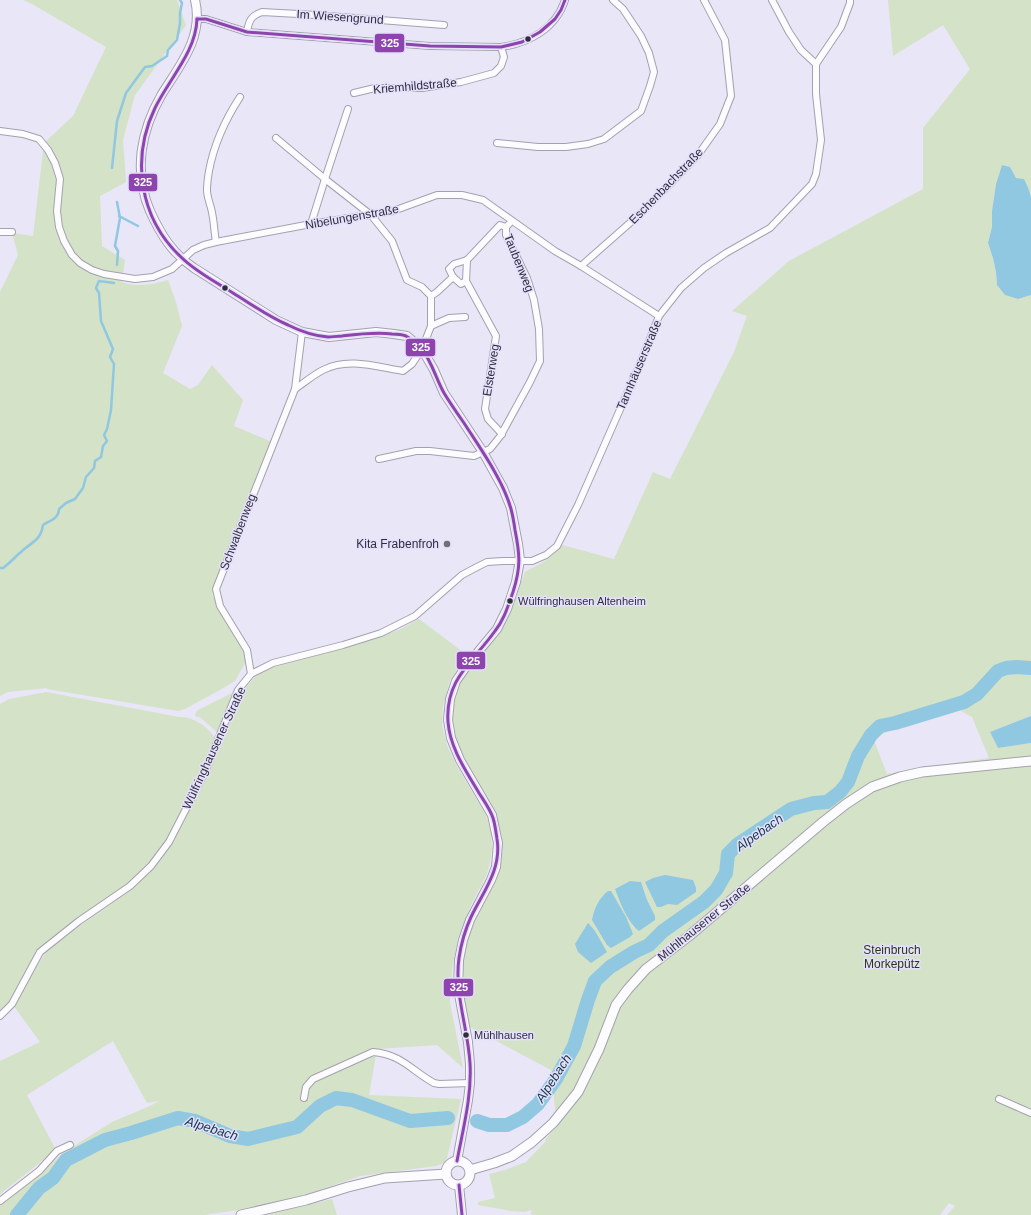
<svg xmlns="http://www.w3.org/2000/svg" width="1031" height="1215" font-family="Helvetica,sans-serif">
  <style>
    .green { fill: #d4e2c7; fill-rule: evenodd }
    .water { fill: #90c7e1 }
    .lines { fill: none; stroke-linecap: round; stroke-linejoin: round }
    .stream { stroke: #90c7e1; stroke-width: 2.5 }
    .river { stroke: #90c7e1; stroke-width: 14 }
    .minor-casing { stroke: #a4a1ae; stroke-width: 8 }
    .tertiary-casing { stroke: #a4a1ae; stroke-width: 10 }
    .secondary-casing { stroke: #a4a1ae; stroke-width: 11 }
    .minor { stroke: #fcfbfe; stroke-width: 6 }
    .tertiary { stroke: #fcfbfe; stroke-width: 8 }
    .secondary { stroke: #fcfbfe; stroke-width: 9 }
    .bus-1-casing { stroke: #e5e0fd; stroke-width: 6 }
    .bus-1 { stroke: #8e44ad; stroke-width: 3 }
    .bus-dot { fill: #302e39; stroke: #e5e0fd; stroke-width: 1.5 }
    .poi-dot { fill: #716e7c; stroke: #e5e0fd; stroke-width: 1.5 }
    .labels { text-anchor: middle; stroke-width: 3; stroke-linejoin: round; paint-order: stroke }
    .bus-label { font-size: 11px; fill: #302e39; stroke: #e5e0fd; text-anchor: start }
    .street-label { font-size: 12px; fill: #302e39; stroke: #e5e0fd }
    .poi-label { font-size: 12px; fill: #302e39; stroke: #e5e0fd; text-anchor: end }
    .park-label { font-size: 12px; fill: #29390b; stroke: #e5e0fd }
    .water-label { font-size: 13px; font-style: italic; fill: #143946; stroke: #e5e0fd }
    .line-badge { stroke: #e5e0fd; stroke-width: 1.5 }
    .badge-label { font-size: 11px; text-anchor: middle; font-weight: bold; fill: #fff }
  </style>
  <rect width="100%" height="100%" fill="#e9e6f7"/>
  <g class="green">
    <path d="M23 0H177L186 25 135 95 123 140 126 182 100 196 102 246 125 260 123 274 119 281C136 288 151 285 168 280L176 302 182 326 163 373 190 389 198 385 212 365 243 400 234 426 272 442 234 534 212 594 218 607 245 651 246 661 244 665 235 681 218 691 185 709 178 711 47 689V688L8 692 0 696V292L18 255 12 233 33 236 44 143 73 116 106 47 32 4Z"/>
    <path d="M888 0H1031V211L1030 209 1031 197 1029 190 1016 178 1010 167 1002 165 996 184 992 211V227L988 243 993 258 996 272 997 285 1005 295 1018 299 1031 295V716L990 732 998 748 1031 743V1215H947L955 1206 949 1203 940 1215H533L531 1214 532 1210 524 1212 511 1211 478 1205V1202L495 1198 489 1174 505 1170 526 1162 546 1141 545 1139 557 1127 551 1070 468 1026 462 988 461 972 466 945 501 841 463 758 455 737 451 721 453 699 459 684 471 665 502 627 511 612 525 572C540 564 551 559 562 545L614 559 653 472 670 479 734 352 747 316 732 311 789 261 923 189V128L970 69 943 25 893 56ZM950 705 972 717 989 758 919 768 887 774 873 738ZM630 881 641 882 647 900 634 928 627 915 615 889Z"/>
    <path d="M419 619 467 655 450 680 443 706 442 725 447 745 456 765 486 815 491 833 492 848 490 863 486 876 471 905 458 937 452 969 450 1003 463 1068 437 1045 377 1049 369 1095 461 1099 447 1158 444 1163 436 1166 360 1176 296 1198 238 1210 204 1215H0V1204L35 1178 63 1153 112 1122 150 1106 159 1101 147 1103 113 1041 27 1095 56 1150 0 1194V1061L40 1042 13 1005 46 952 84 923 125 894 157 865 180 829 206 776 236 704 243 691 254 678 266 669 344 648 399 630Z"/>
    <path d="M46 692 179 717C194 716 207 727 216 738L203 771 167 842 149 865 129 884 40 951 11 1003 0 1014V704L9 699Z"/>
    <path d="M234 692 218 733 201 718 195 716 196 712 198 710Z"/>
    <path d="M332 1199 337 1215H267Z"/>
  </g>
  <g class="water">
    <path d="M1002 165 1010 167 1016 178 1024 179 1029 190 1031 197V295L1018 299 1005 295 997 285 996 272 993 258 988 243 992 227V211L996 184Z"/>
    <path d="M1031 716V743L998 748 990 732Z"/>
    <path d="M665 875 693 880 696 888V892L677 905 668 904 661 907H657L645 882 653 878Z"/>
    <path d="M630 881 641 882 647 900 655 916V920L639 931C628 923 620 902 615 889Z"/>
    <path d="M608 891H611L626 917 633 934 630 937 611 948 607 945 592 920C594 909 599 898 608 891Z"/>
    <path d="M588 923 595 931 607 952 591 963 578 952 575 944Z"/>
  </g>
  <g class="lines">
    <g class="stream">
      <path d="M112 168 117 121 126 93 145 67 152 66 167 56 168 50 177 40 180 23V13L182 3 180 0"/>
      <path d="M119 216 138 226"/>
      <path d="M117 265 118 251 115 246 120 218 117 202"/>
      <path d="M0 568H3C10 563 16 556 22 551 32 542 41 540 43 525 51 520 59 518 59 509L66 503 75 499 83 488 86 477 94 468 95 461 101 457 103 446 107 441 104 435 107 429 111 410 114 364 110 357 113 349 101 321 99 293 96 288 99 281 114 283"/>
    </g>
    <g class="river">
      <path d="M477 1121 489 1125H507L523 1117 538 1104 556 1079 574 1046 588 1000 595 981 610 967 634 952 649 945 663 931 704 902 716 890 726 873 728 854 738 844 791 809 814 803 827 802 840 792 848 782 858 756 871 735 880 726 895 723 964 702 977 694 998 671 1006 668 1016 667 1031 668"/>
      <path d="M17 1215 39 1188 53 1178 66 1160 105 1140 131 1133 178 1118 195 1121 230 1136 248 1139 297 1127 320 1106 336 1098 352 1100 410 1121 448 1118"/>
    </g>
    <defs>
      <g id="minor">
        <path d="M197 19H206L247 32 430 46 501 47C530 43 556 28 565 0"/>
        <path d="M247 32C249 20 251 16 262 12L316 15 444 25"/>
        <path d="M816 64 841 27 850 3V0"/>
        <path d="M354 93 375 88H422L461 82 494 73 501 66 504 57 501 47"/>
        <path d="M0 131 23 134 39 139 48 150 55 163 60 179 57 211 59 227 64 241 72 255 80 263 92 270 104 274 135 279 153 277 172 269 193 250 204 245 216 242 311 224 393 211 437 195H462L483 200 555 251 581 266 659 316"/>
        <path d="M276 138 325 179 371 215 392 241 407 280 422 287 431 296"/>
        <path d="M497 143 538 147H566L588 144 604 139 641 111 650 86 654 72 649 53 641 36 623 9 613 0"/>
        <path d="M311 224 325 179 348 109"/>
        <path d="M0 232H12"/>
        <path d="M216 242C214 230 214 219 211 208 209 201 207 196 207 190 207 184 208 177 209 171 214 144 225 120 240 97"/>
        <path d="M581 266 640 214 672 182 698 155 720 124 731 96 725 40 704 0"/>
        <path d="M453 277 461 284 466 281 467 260"/>
        <path d="M431 296 437 292 453 277 449 269 454 264 467 260 500 225 506 227 509 224"/>
        <path d="M431 326 449 318 465 317"/>
        <path d="M295 389C304 383 313 375 323 370 348 357 377 367 403 371L412 364 422 349 431 326V296"/>
        <path d="M502 434V433L530 382 540 361 539 329 534 300 527 278 506 235V227"/>
        <path d="M379 459 416 451H430L474 456 490 449 502 434 488 419 485 409 496 336 466 281"/>
        <path d="M251 674 247 650 220 606 216 589 295 389 302 332"/>
        <path d="M0 1016 12 1004 40 952 79 921 130 886 151 866 169 842 205 772 238 690 251 674 273 663 343 645 381 633 415 616 462 575 477 567 487 562 503 561H532L546 555 557 546 578 505 640 364 659 316 681 288 704 268 726 253 770 228 812 184 816 174 821 140 816 94V64L801 50 789 32 772 0"/>
        <path d="M304 1098 306 1087 313 1079 373 1052C401 1054 412 1071 434 1083L439 1084 470 1083"/>
        <path d="M999 1099 1031 1113"/>
        <path d="M0 1201 39 1171 57 1151 70 1145"/>
      </g>
      <g id="tertiary">
        <path d="M195 0C204 37 180 65 162 94 141 130 133 171 150 211 161 235 172 253 194 268L276 320 302 332 329 337 376 332 394 334 407 336 422 349 434 370 444 393 483 452 503 488 511 508 518 544 520 560 516 582 507 609 497 629 468 664 456 681 450 699 448 720 451 738 460 760 492 815 498 843 496 867 491 880 470 920 463 940 459 960 458 989 468 1042 470 1064V1083L468 1100 457 1161"/>
        <path d="M459 1185 462 1215"/>
      </g>
      <g id="secondary">
        <circle cx="458" cy="1173" r="12"/>
        <path d="M470 1170 494 1163 512 1156 532 1142 553 1123 578 1092 599 1049 616 1005 628 989 646 969 689 936 823 822 846 804 872 787 900 777 922 772 1031 761"/>
        <path d="M241 1215 306 1200 348 1187 385 1178 446 1174"/>
      </g>
    </defs>
    <use href="#minor" class="minor-casing"/>
    <use href="#tertiary" class="tertiary-casing"/>
    <use href="#secondary" class="secondary-casing"/>
    <use href="#minor" class="minor"/>
    <use href="#tertiary" class="tertiary"/>
    <use href="#secondary" class="secondary"/>
    <defs>
      <g id="bus-1">
        <path d="M197 19C196 52 169 79 155 108 131 158 139 218 181 257 196 272 216 282 233 293 251 304 269 317 288 325 300 331 314 336 328 337 330 337 341 336 342 336 359 334 375 332 392 334 396 334 401 334 406 336 410 338 419 345 422 349 432 362 436 379 444 393 450 403 457 413 464 423 480 448 503 480 511 509 513 516 514 523 515 530 520 555 521 567 513 592 508 606 504 620 495 631 473 662 445 679 448 722 450 748 466 771 479 793 484 801 490 809 493 818 495 824 496 832 497 839 502 869 483 892 471 917 465 930 461 944 459 958 454 994 468 1028 470 1063 472 1096 463 1129 457 1161"/>
        <path d="M197 19H206L247 32 430 46 501 47 522 42 540 32 555 19 561 10 565 0"/>
        <path d="M459 1185 462 1215"/>
      </g>
    </defs>
    <use href="#bus-1" class="bus-1-casing"/>
    <use href="#bus-1" class="bus-1"/>
  </g>
  <g class="bus-dot">
    <circle cx="528" cy="39" r="3.5"/>
    <circle cx="225" cy="288" r="3.5"/>
    <circle cx="510" cy="601" r="3.5"/>
    <circle cx="466" cy="1035" r="3.5"/>
  </g>
  <circle class="poi-dot" cx="447" cy="544" r="4"/>
  <g class="labels">
    <g class="bus-label">
      <text x="518" y="605">Wülfringhausen Altenheim</text>
      <text x="474" y="1039">Mühlhausen</text>
    </g>
    <g class="street-label">
      <text transform="translate(340 17) rotate(4)" y="4">Im Wiesengrund</text>
      <text transform="translate(415 86) rotate(-5)" y="4">Kriemhildstraße</text>
      <text transform="translate(666 186) rotate(-46)" y="4">Eschenbachstraße</text>
      <text transform="translate(352 217) rotate(-10)" y="4">Nibelungenstraße</text>
      <text transform="translate(519 263) rotate(68)" y="4">Taubenweg</text>
      <text transform="translate(639 365) rotate(-67)" y="4">Tannhäuserstraße</text>
      <text transform="translate(491 370) rotate(-81)" y="4">Elsterweg</text>
      <text transform="translate(238 532) rotate(-69)" y="4">Schwalbenweg</text>
      <text transform="translate(214 748) rotate(-65)" y="4">Wülfringhausener Straße</text>
      <text transform="translate(704 922) rotate(-39)" y="4">Mühlhausener Straße</text>
    </g>
    <g class="poi-label">
      <text x="439" y="548">Kita Frabenfroh</text>
    </g>
    <g class="park-label">
      <text x="892" y="954">Steinbruch<tspan x="892" dy="14">Morkepütz</tspan></text>
    </g>
    <g class="water-label">
      <text transform="translate(759 832) rotate(-35)" y="5">Alpebach</text>
      <text transform="translate(553 1078) rotate(-57)" y="5">Alpebach</text>
      <text transform="translate(212 1128) rotate(17)" y="5">Alpebach</text>
    </g>
  </g>
  <g class="line-badge">
    <rect x="374" y="33" width="31" height="20" rx="4" fill="#8e44ad"/>
    <rect x="128" y="173" width="30" height="19" rx="4" fill="#8e44ad"/>
    <rect x="405" y="338" width="31" height="19" rx="4" fill="#8e44ad"/>
    <rect x="456" y="651" width="30" height="19" rx="4" fill="#8e44ad"/>
    <rect x="443" y="978" width="31" height="19" rx="4" fill="#8e44ad"/>
  </g>
  <g class="badge-label">
    <text x="390" y="47">325</text>
    <text x="143" y="186">325</text>
    <text x="421" y="351">325</text>
    <text x="471" y="665">325</text>
    <text x="459" y="991">325</text>
  </g>
</svg>
